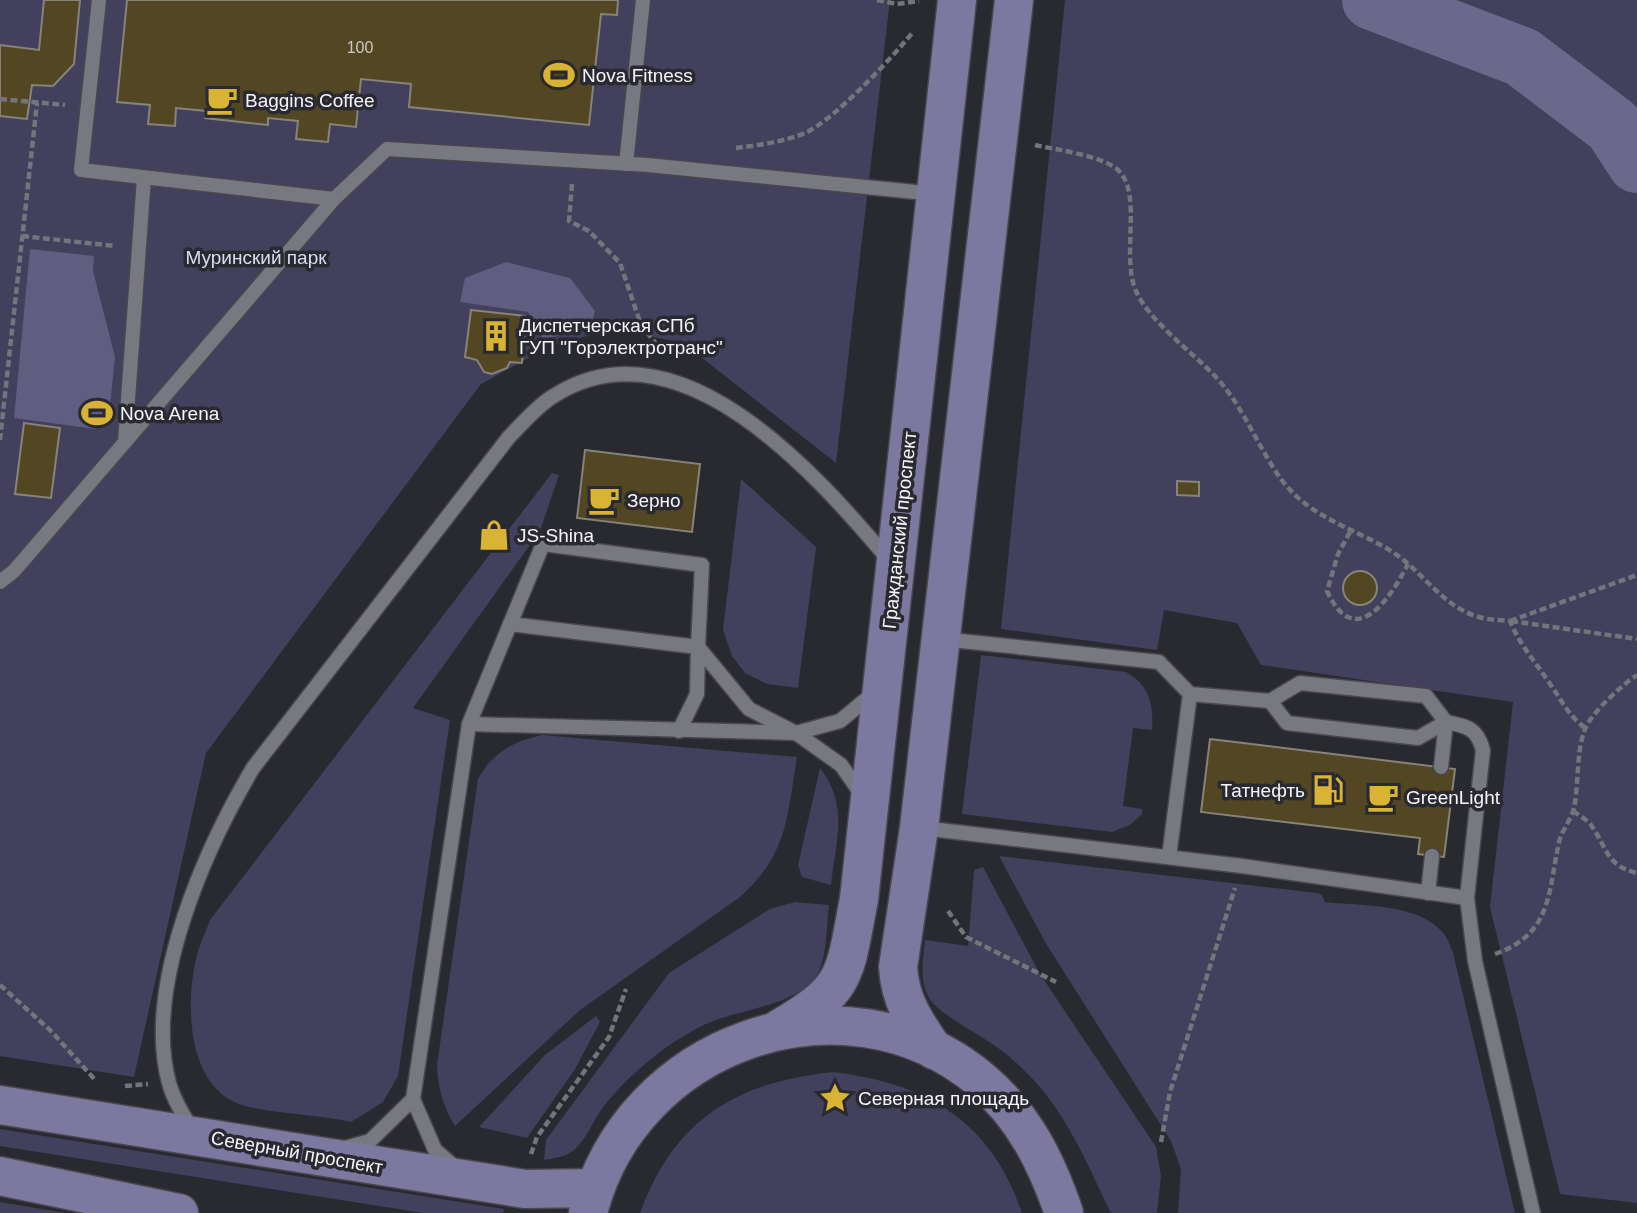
<svg xmlns="http://www.w3.org/2000/svg" width="1637" height="1213" font-family="Arial,sans-serif">
  <style>
    .green { fill: #42405c }
    .forest { fill: #605d80 }
    .lines { fill: none; stroke-linecap: round; stroke-linejoin: round }
    .river { stroke: #6a688b; stroke-width: 60 }
    .building { fill: #534723; stroke: #86837a; stroke-width: 2 }
    .lane-casing { stroke: #48474e; stroke-width: 17 }
    .secondary-casing { stroke: #48474e; stroke-width: 41 }
    .path { stroke: #74747b; stroke-width: 4.5; stroke-dasharray: 7 3.5; stroke-linecap: butt }
    .lane { stroke: #787881; stroke-width: 14 }
    .secondary { stroke: #7d78a0; stroke-width: 38 }
    .labels { text-anchor: middle; stroke-width: 7; stroke-linejoin: round; paint-order: stroke }
    .number-label { font-size: 16px; fill: #ccc9c4 }
    .poi-label { font-size: 19px; fill: #f4f4f9; stroke: #292930; text-anchor: start }
    .park-label { font-size: 19px; fill: #dcdbf4; stroke: #292930 }
    .street-label { font-size: 19px; fill: #f4f4f9; stroke: #292930 }
  </style>
  <rect width="100%" height="100%" fill="#292930"/>
  <g class="green">
    <path d="M0 0H890L836 463 683 343 614 329 550 346 481 384 206 753 134 1077 0 1056Z"/>
    <path d="M1065 0H1637V1203L1560 1194 1490 907 1513 702 1261 665 1237 623 1164 610 1157 650 1001 629Z"/>
    <path d="M552 473 559 475 540 531 413 708 450 720 398 1076 383 1102 351 1122C318 1114 268 1114 239 1104 186 1084 185 1001 197 955 200 943 206 931 210 920Z"/>
    <path d="M741 479 816 547 798 688 767 684 745 673 732 656 723 630Z"/>
    <path d="M981 655 1126 672C1149 685 1154 704 1152 730L1133 728 1123 806 1142 809V814L1130 825 1112 832 962 814Z"/>
    <path d="M542 735 797 757C787 817 788 854 740 897L580 1010 455 1126C443 1106 438 1089 437 1065L478 779C493 752 512 742 542 735Z"/>
    <path d="M820 768C849 805 836 841 831 885L802 877 798 865Z"/>
    <path d="M999 856 1317 893 1322 895 1325 902C1360 906 1419 903 1443 933 1448 938 1450 947 1453 953L1515 1213H1178L1181 1169 1171 1141 1045 942Z"/>
    <path d="M983 867 1040 974 1156 1147 1161 1176 1157 1213H1111C1080 1150 1062 1100 1006 1054 987 1038 945 1018 932 1002 918 984 923 961 925 940L968 946 974 870Z"/>
    <path d="M795 902 829 905C826 926 828 960 815 978 796 1005 738 1010 708 1023 670 1040 629 1074 604 1106 593 1120 587 1139 574 1150 566 1157 554 1158 544 1160L546 1140 669 973 770 909Z"/>
    <path d="M596 1016 600 1022 575 1069 527 1138 479 1127 545 1055Z"/>
    <path d="M833 1072C926 1083 991 1121 1022 1213H640C674 1119 737 1082 833 1072Z"/>
    <path d="M0 1129 504 1209 503 1213H423L0 1146Z"/>
    <path d="M0 1202 66 1213H0Z"/>
  </g>
  <g class="forest">
    <path d="M30 249 94 256 93 271 115 357 110 405 95 429 14 418Z"/>
    <path d="M506 262 570 278 595 311 590 329 543 339 528 312 460 302 465 278Z"/>
  </g>
  <g class="lines">
    <path class="river" d="M1372 0 1522 57 1613 126 1637 163"/>
  </g>
  <g class="building">
    <path d="M44 0H80L74 64 53 86 32 85 27 119 0 116V45L39 50Z"/>
    <path d="M127 0H618L617 15 601 14 589 125 409 107 411 84 361 79 356 127 330 124 328 142 296 139 298 121 268 118V125L205 118 206 111 176 108 175 126 148 124 150 105 117 102Z"/>
    <path d="M471 310 525 316 522 363 510 362 507 368 492 374 484 372 477 360 465 357Z"/>
    <path d="M24 423 60 428 51 498 15 494Z"/>
    <path d="M585 450 700 464 692 532 577 518Z"/>
    <path d="M1177 481 1199 482V496L1177 495Z"/>
    <circle cx="1360" cy="588" r="17"/>
    <path d="M1210 739 1455 769 1444 857 1418 854 1420 838 1201 812Z"/>
  </g>
  <g class="lines">
    <defs>
      <g id="lane">
        <path d="M99 0 81 170 334 199 387 149 648 165 935 194"/>
        <path d="M626 164 643 0"/>
        <path d="M125 441 144 178"/>
        <path d="M0 582 14 571 334 199"/>
        <path d="M510 624 698 647 697 694 679 731"/>
        <path d="M1270 701 1287 723 1418 738 1446 722 1441 767"/>
        <path d="M469 724 796 733 840 721 875 692"/>
        <path d="M922 828 1242 866 1467 898 1483 750C1477 728 1467 726 1446 722L1426 696 1300 683 1270 701 1190 694 1159 662 942 639"/>
        <path d="M1169 857 1190 694"/>
        <path d="M1428 893 1432 856"/>
        <path d="M1467 898 1475 961 1533 1213"/>
        <path d="M193 1131C184 1116 174 1101 169 1083 143 987 205 849 253 768L509 437C522 424 536 407 552 397 678 315 816 474 889 560"/>
        <path d="M345 1148 370 1141 413 1099"/>
        <path d="M456 1168 435 1150 413 1099 469 724 543 544 702 565 698 647 749 709 796 733 841 765 862 795"/>
      </g>
      <g id="secondary">
        <path d="M779 1029C849 988 844 976 859 899L957 0"/>
        <path d="M934 1050C915 1023 900 1001 898 967L919 828 1014 0"/>
        <path d="M0 1105 525 1189 595 1188"/>
        <path d="M0 1176 179 1213"/>
        <path d="M588 1213C630 1043 843 965 981 1080 1024 1116 1046 1161 1064 1213"/>
      </g>
    </defs>
    <use href="#lane" class="lane-casing"/>
    <use href="#secondary" class="secondary-casing"/>
    <g class="path">
      <path d="M877 0 897 4 919 1"/>
      <path d="M0 99 65 105"/>
      <path d="M1035 145C1057 150 1106 156 1120 172 1142 197 1121 257 1136 291 1149 321 1192 352 1215 376 1245 408 1258 449 1284 483 1313 519 1354 528 1391 551 1422 570 1442 607 1479 617 1488 620 1500 620 1510 621 1520 645 1534 660 1548 681 1561 699 1567 714 1585 728"/>
      <path d="M736 148C759 145 783 142 805 133 834 120 892 58 913 32"/>
      <path d="M572 184 569 221 589 231 620 263 641 325 666 356"/>
      <path d="M22 236 115 246"/>
      <path d="M0 440 37 103"/>
      <path d="M1350 532 1338 554 1327 591C1355 652 1390 599 1408 564"/>
      <path d="M1510 621 1637 575"/>
      <path d="M1511 621 1637 639"/>
      <path d="M1573 811C1579 815 1587 820 1591 825 1607 847 1606 866 1637 873"/>
      <path d="M948 911 966 937 1056 982"/>
      <path d="M1495 954C1552 934 1548 893 1559 842 1562 830 1571 820 1574 808 1579 783 1576 752 1585 729 1592 712 1622 685 1637 675"/>
      <path d="M0 985 51 1031 96 1081"/>
      <path d="M125 1086 148 1084"/>
      <path d="M1161 1142 1170 1092 1235 888"/>
      <path d="M531 1154 537 1137 609 1037 626 989"/>
    </g>
    <use href="#lane" class="lane"/>
    <use href="#secondary" class="secondary"/>
  </g>
  <defs>
    <symbol id="stadium-bare" viewBox="-9 -9 18 18"><path d="M0-5a6.5 5 0 1 0 0 10a6.5 5 0 1 0 0-10ZM-3.5-1.8h7v3.6h-7Z" fill="#d9b334" stroke="#292930" stroke-width="2.5" paint-order="stroke"/></symbol>
    <symbol id="cafe-bare" viewBox="-9 -9 18 18"><path d="M-5.5-4.5H6V0H3Q3 3.5 0 3.5H-2.5Q-5.5 3.5-5.5 0ZM3-3.2v2h1.7v-2ZM-6 4.5H4V6H-6Z" fill="#d9b334" stroke="#292930" stroke-width="2.5" paint-order="stroke"/></symbol>
    <symbol id="building-bare" viewBox="-9 -9 18 18"><path d="M-4-6H4V6H1V3H-1V6H-4ZM-2.5-4.3h1.7v1.8h-1.7ZM.8-4.3h1.7v1.8H.8ZM-2.5-1h1.7V.8h-1.7ZM.8-1h1.7V.8H.8Z" fill="#d9b334" stroke="#292930" stroke-width="2.5" paint-order="stroke"/></symbol>
    <symbol id="shop-bare" viewBox="-9 -9 18 18"><path d="M-5-2.5h2.3a2.7 3.5 0 0 1 5.4 0H5L5.5 6h-11ZM-1.5-2.5h3a1.5 2.3 0 0 0-3 0Z" fill="#d9b334" stroke="#292930" stroke-width="2.5" paint-order="stroke"/></symbol>
    <symbol id="fuel-bare" viewBox="-9 -9 18 18"><path d="M-5.5-6h7V0h2V4h1.3V-2.5L3-4.5l.8-.8L6-3V5H2.5V1h-1V6h-7ZM-4.2-4.7v3.2H.2V-4.7Z" fill="#d9b334" stroke="#292930" stroke-width="2.5" paint-order="stroke"/></symbol>
    <symbol id="sight-bare" viewBox="-9 -9 18 18"><path d="M0-6L1.8-2.2L6-1.7L2.9 1.2L3.7 5.4L0 3.3L-3.7 5.4L-2.9 1.2L-6-1.7L-1.8-2.2Z" fill="#d9b334" stroke="#292930" stroke-width="2.5" paint-order="stroke"/></symbol>
  </defs>
  <g fill-rule="evenodd">
    <use href="#stadium-bare" x="537" y="53" width="44" height="44"/>
    <use href="#cafe-bare" x="200" y="78" width="44" height="44"/>
    <use href="#building-bare" x="474" y="314" width="44" height="44"/>
    <use href="#stadium-bare" x="75" y="391" width="44" height="44"/>
    <use href="#cafe-bare" x="582" y="478" width="44" height="44"/>
    <use href="#shop-bare" x="472" y="513" width="44" height="44"/>
    <use href="#fuel-bare" x="1306" y="768" width="44" height="44"/>
    <use href="#cafe-bare" x="1361" y="775" width="44" height="44"/>
    <use href="#sight-bare" x="813" y="1076" width="44" height="44"/>
  </g>
  <g class="labels">
    <g class="number-label">
      <text x="360" y="53">100</text>
    </g>
    <g class="poi-label">
      <text x="582" y="82">Nova Fitness</text>
      <text x="245" y="107">Baggins Coffee</text>
      <text x="519" y="332">Диспетчерская СПб<tspan x="519" dy="22">ГУП "Горэлектротранс"</tspan></text>
      <text x="120" y="420">Nova Arena</text>
      <text x="627" y="507">Зерно</text>
      <text x="517" y="542">JS-Shina</text>
      <text x="1305" y="797" text-anchor="end">Татнефть</text>
      <text x="1406" y="804">GreenLight</text>
      <text x="858" y="1105">Северная площадь</text>
    </g>
    <g class="park-label">
      <text x="256" y="264">Муринский парк</text>
    </g>
    <g class="street-label">
      <text transform="translate(899 530) rotate(-84)" y="7">Гражданский проспект</text>
      <text transform="translate(297 1152) rotate(10)" y="7">Северный проспект</text>
    </g>
  </g>
</svg>
